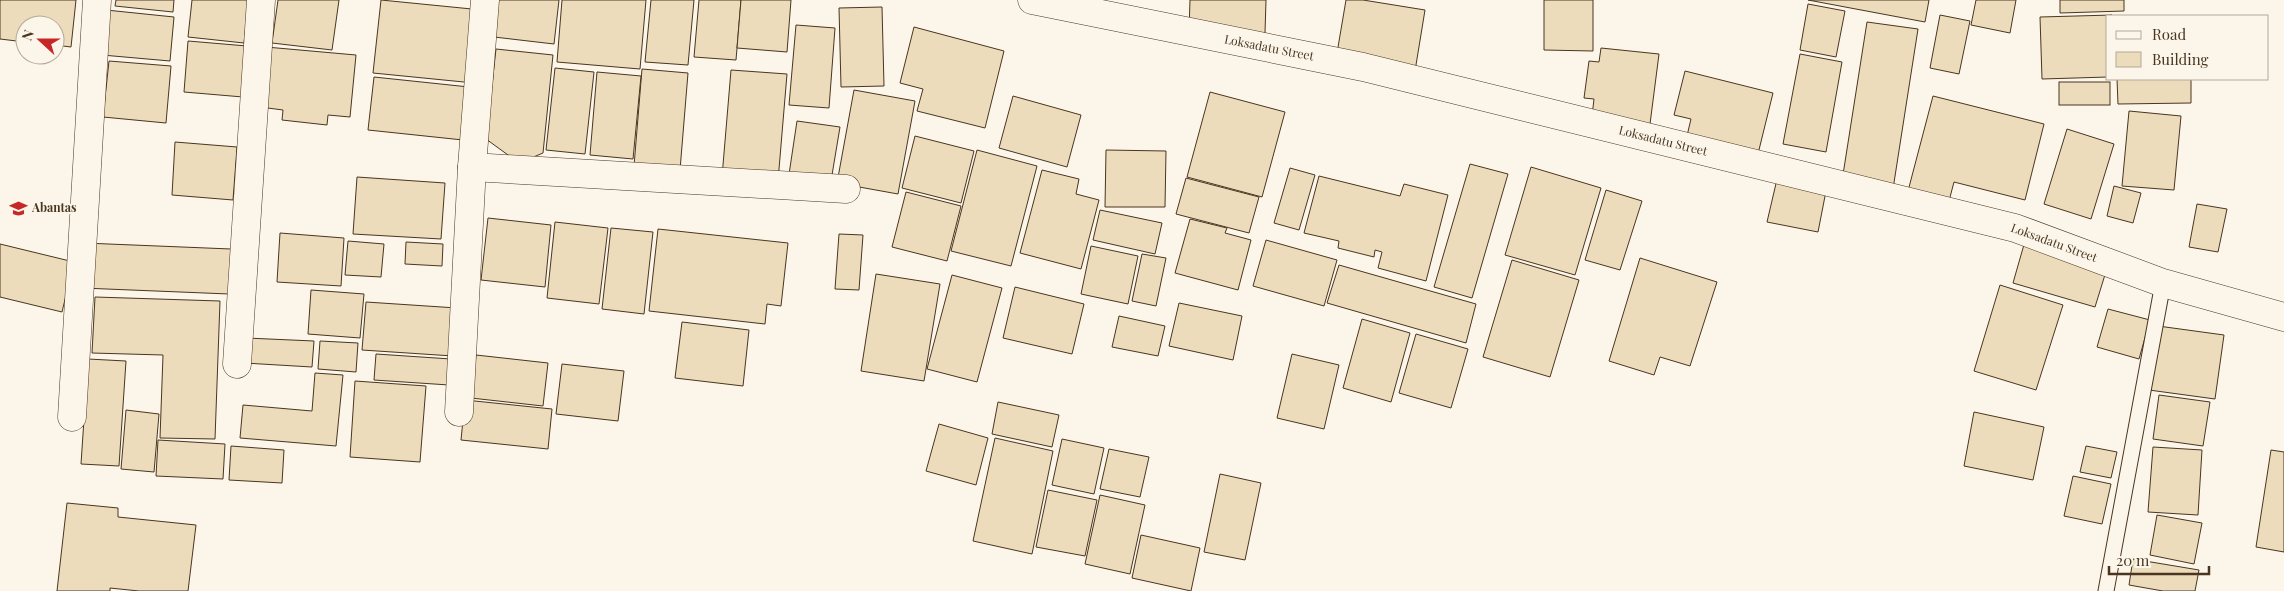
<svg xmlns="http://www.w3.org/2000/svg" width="2284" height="591" font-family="'Playfair Display',serif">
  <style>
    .building { fill: #ecdcbc; stroke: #4a3520 }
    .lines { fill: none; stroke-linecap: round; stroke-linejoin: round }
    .service-casing { stroke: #4a3520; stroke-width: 17 }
    .minor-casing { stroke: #4a3520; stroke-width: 29 }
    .service { stroke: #fbf6e9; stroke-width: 15 }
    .minor { stroke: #fbf6e9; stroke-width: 28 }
    .labels { text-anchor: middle; stroke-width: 4; stroke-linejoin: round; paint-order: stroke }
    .street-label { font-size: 12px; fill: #4a3520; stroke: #fbf6e9 }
    .poi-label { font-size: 12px; font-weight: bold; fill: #4a3520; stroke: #fbf6e9; text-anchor: start }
  </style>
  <rect width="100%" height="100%" fill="#fbf6e9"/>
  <g class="building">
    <path d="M0 0H76L71 47 55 45V25H25V42L0 39Z"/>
    <path d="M116 0H174L173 12 115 6Z"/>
    <path d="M192 0H249L244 43 188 37Z"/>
    <path d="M278 0H339L332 50 272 43Z"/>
    <path d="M381 0 482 10 474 83 373 73Z"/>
    <path d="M498 0H559L554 44 494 37Z"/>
    <path d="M562 0H646L640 69 557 62Z"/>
    <path d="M651 0H694L688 65 645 62Z"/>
    <path d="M699 0H741L736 60 694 57Z"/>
    <path d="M741 0H791L787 52 737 48Z"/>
    <path d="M1190 0H1266L1265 33 1189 31Z"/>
    <path d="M1346 0H1363L1425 10 1415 71 1336 59Z"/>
    <path d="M1544 0H1593V51L1544 50Z"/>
    <path d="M1808 0H1929L1925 22Z"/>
    <path d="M1976 0H2016L2010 33 1971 25Z"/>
    <path d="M2060 0H2124V11L2060 13Z"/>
    <path d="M1808 4 1845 11 1836 57 1800 50Z"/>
    <path d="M882 7 884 86 841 87 839 8Z"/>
    <path d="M106 10 174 17 170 61 102 55Z"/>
    <path d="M1940 15 1970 21 1959 74 1930 68Z"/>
    <path d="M2112 15 2108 16V77L2042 79 2040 17Z"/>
    <path d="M1867 22 1918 29 1893 189 1842 181Z"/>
    <path d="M796 25 835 28 829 108 789 105Z"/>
    <path d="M914 27 1004 51 985 128 917 111 923 89 900 83Z"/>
    <path d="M188 41 247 46 243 97 184 92Z"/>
    <path d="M266 47 356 55 350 117 328 115 327 125 282 120 283 110 260 107Z"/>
    <path d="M1601 48 1659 54 1650 124 1592 116 1594 99 1584 98 1589 61 1599 62Z"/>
    <path d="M496 49 553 55 543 153 519 163 486 139Z"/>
    <path d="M1800 54 1842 62 1826 152 1783 144Z"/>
    <path d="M109 61 171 66 166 123 103 117Z"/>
    <path d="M555 68 594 72 585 154 546 150Z"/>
    <path d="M642 69 688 73 680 170 634 166Z"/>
    <path d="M731 70 787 74 778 181 722 177Z"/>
    <path d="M1685 71 1773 93 1756 162 1685 144 1691 119 1674 115Z"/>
    <path d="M597 72 641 76 633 159 590 155Z"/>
    <path d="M374 77 469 87 463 140 368 130Z"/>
    <path d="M2117 79H2191V103L2118 104Z"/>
    <rect x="2059" y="82" width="51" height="23"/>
    <path d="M854 90 915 101 898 194 837 183Z"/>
    <path d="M1210 92 1285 112 1262 197 1187 177Z"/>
    <path d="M1013 96 1081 115 1067 167 999 148Z"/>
    <path d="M1933 96 2044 124 2025 200 1954 182 1949 201 1908 191Z"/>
    <path d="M2129 111 2181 116 2174 190 2122 186Z"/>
    <path d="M797 121 840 127 830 187 788 181Z"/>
    <path d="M2067 129 2114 144 2091 219 2044 204Z"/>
    <path d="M915 136 974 151 961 203 902 188Z"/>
    <path d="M175 142 237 147 233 200 172 195Z"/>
    <path d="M977 150 1037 166 1011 266 951 251Z"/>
    <path d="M1106 150 1166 151 1165 207H1105Z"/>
    <path d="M1470 164 1508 174 1472 298 1434 287Z"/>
    <path d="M1531 167 1601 188 1575 275 1505 255Z"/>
    <path d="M1290 168 1315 175 1299 230 1274 223Z"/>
    <path d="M1042 170 1079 179 1076 194 1099 200 1081 269 1020 253Z"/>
    <path d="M1778 175 1827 186 1818 232 1767 222Z"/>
    <path d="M1319 176 1400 196 1404 184 1448 195 1426 281 1378 268 1382 252 1375 250 1374 257 1338 248 1339 241 1304 233Z"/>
    <path d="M357 177 445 183 441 239 353 234Z"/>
    <path d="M1186 178 1259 197 1249 233 1176 214Z"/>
    <path d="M2114 186 2141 193 2133 223 2107 216Z"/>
    <path d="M1606 190 1642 201 1620 270 1585 260Z"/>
    <path d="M906 192 961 206 947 261 892 247Z"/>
    <path d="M2197 204 2227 209 2218 252 2189 247Z"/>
    <path d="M1100 210 1162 223 1155 254 1093 240Z"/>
    <path d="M488 218 551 225 545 287 481 280Z"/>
    <path d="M1190 219 1227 228 1225 233 1251 240 1238 290 1175 273Z"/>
    <path d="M555 222 608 228 599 304 547 298Z"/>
    <path d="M611 228 653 232 644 314 602 309Z"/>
    <path d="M658 229 788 243 781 306 767 304 765 324 649 311Z"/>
    <path d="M280 233 344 238 341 286 277 282Z"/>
    <path d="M839 234 863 235 859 290 835 289Z"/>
    <path d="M1266 240 1337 260 1324 306 1253 286Z"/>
    <path d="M348 241 384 244 381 277 345 275Z"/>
    <path d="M2025 241 2108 265 2095 307 2013 283Z"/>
    <path d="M406 242 443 244 442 266 405 264Z"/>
    <path d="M84 243 231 249 229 294 82 288Z"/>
    <path d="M0 244 74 262 62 312 0 297Z"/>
    <path d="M1091 246 1138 256 1128 304 1081 294Z"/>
    <path d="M1142 254 1166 258 1156 306 1132 301Z"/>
    <path d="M1640 258 1717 282 1690 366 1660 357 1654 375 1609 361Z"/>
    <path d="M1512 260 1579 280 1550 377 1483 357Z"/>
    <path d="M1339 265 1476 304 1466 343 1327 303Z"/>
    <path d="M876 274 940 284 924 381 861 371Z"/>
    <path d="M952 275 1002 288 977 382 927 369Z"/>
    <path d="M2000 285 2063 305 2036 390 1974 371Z"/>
    <path d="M1015 287 1084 304 1072 354 1003 338Z"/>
    <path d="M311 290 364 294 360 338 308 334Z"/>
    <path d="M95 297 220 301 215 439 160 438 163 355 92 353Z"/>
    <path d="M366 302 457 308 453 356 362 350Z"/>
    <path d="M1179 303 1242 316 1233 360 1169 346Z"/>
    <path d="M2108 309 2150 320 2139 359 2097 347Z"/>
    <path d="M1119 316 1165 326 1158 356 1112 347Z"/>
    <path d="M1362 319 1410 333 1391 402 1343 388Z"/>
    <path d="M682 322 749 330 743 386 675 378Z"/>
    <path d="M2158 326 2224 335 2215 399 2149 390Z"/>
    <path d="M1416 334 1468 349 1451 408 1399 393Z"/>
    <path d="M246 338 314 341 312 367 244 363Z"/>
    <path d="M320 341 358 343 356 372 318 369Z"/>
    <path d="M376 354 451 359 449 385 374 380Z"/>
    <path d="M1292 354 1339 365 1324 429 1277 418Z"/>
    <path d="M476 355 548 363 543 406 471 398Z"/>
    <path d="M88 359 126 361 119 466 81 464Z"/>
    <path d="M562 364 624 371 618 421 556 414Z"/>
    <path d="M315 373 343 375 336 446 240 438 243 405 312 411Z"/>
    <path d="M355 381 426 386 420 462 350 457Z"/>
    <path d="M2159 395 2210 402 2203 446 2153 439Z"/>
    <path d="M465 400 552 409 548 449 461 440Z"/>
    <path d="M998 402 1059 415 1052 447 992 434Z"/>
    <path d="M126 410 159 414 154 472 121 469Z"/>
    <path d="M1974 412 2044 427 2033 480 1964 466Z"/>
    <path d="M939 424 988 438 976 485 926 471Z"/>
    <path d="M995 438 1053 451 1032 554 973 541Z"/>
    <path d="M1062 439 1104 448 1094 494 1052 485Z"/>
    <path d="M158 440 225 444 223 479 156 476Z"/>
    <path d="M231 446 284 450 282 483 229 480Z"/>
    <path d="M2086 446 2117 452 2111 478 2080 472Z"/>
    <path d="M2153 447 2202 450 2198 515 2148 512Z"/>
    <path d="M1109 449 1149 457 1140 497 1100 489Z"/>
    <path d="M2271 450 2284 452V552L2256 547Z"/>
    <path d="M1220 474 1261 483 1245 560 1204 552Z"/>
    <path d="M2073 476 2111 484 2102 524 2064 516Z"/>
    <path d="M1048 490 1097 500 1085 556 1036 547Z"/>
    <path d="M1100 495 1145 505 1130 574 1085 564Z"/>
    <path d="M67 503 118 508V517L196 525 188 591H139L110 588V591H57Z"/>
    <path d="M2157 515 2202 523 2194 564 2150 555Z"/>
    <path d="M1141 535 1200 548 1191 591 1132 578Z"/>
    <path d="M2133 559 2199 570 2195 591H2163L2129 585Z"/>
  </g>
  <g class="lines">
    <defs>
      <path id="service" d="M2106 591 2163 283"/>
      <g id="minor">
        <path d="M1032 0 1363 67 2015 228 2163 283 2284 317"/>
        <path d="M472 167 846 189"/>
        <path d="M237 364 261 0"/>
        <path d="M459 412 472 167 485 0"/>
        <path d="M72 417 97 0"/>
      </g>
    </defs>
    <use href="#service" class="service-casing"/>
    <use href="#minor" class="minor-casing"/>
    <use href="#service" class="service"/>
    <use href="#minor" class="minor"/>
  </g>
  <defs>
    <symbol id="school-bare" viewBox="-9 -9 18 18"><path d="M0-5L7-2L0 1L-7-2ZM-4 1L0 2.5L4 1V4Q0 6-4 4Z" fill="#c62828" stroke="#fbf6e9" stroke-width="2.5" paint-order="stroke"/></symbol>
  </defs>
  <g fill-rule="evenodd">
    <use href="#school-bare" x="6" y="196" width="25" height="25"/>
  </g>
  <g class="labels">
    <g class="street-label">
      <text transform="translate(1269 48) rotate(11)" y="4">Loksadatu Street</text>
      <text transform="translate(1663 141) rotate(14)" y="4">Loksadatu Street</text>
      <text transform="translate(2054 243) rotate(20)" y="4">Loksadatu Street</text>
    </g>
    <g class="poi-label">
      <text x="32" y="212">Abantas</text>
    </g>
  </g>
  <rect x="2106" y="15" width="162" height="65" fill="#fbf6e9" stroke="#b4a999"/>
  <rect x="2116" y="31" width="25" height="8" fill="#fbf6e9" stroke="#b4a999"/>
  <text x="2152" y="40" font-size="15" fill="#4a3520">Road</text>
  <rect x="2116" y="52" width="25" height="15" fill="#ecdcbc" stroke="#b4a999"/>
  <text x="2152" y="65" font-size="15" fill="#4a3520">Building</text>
  <g transform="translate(40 40) rotate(291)"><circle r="24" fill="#fbf6e9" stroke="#b4a999"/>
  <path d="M0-4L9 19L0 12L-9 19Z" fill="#c62828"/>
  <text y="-8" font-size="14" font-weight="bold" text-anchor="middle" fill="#4a3520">N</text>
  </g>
  <path d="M2109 566v8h100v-8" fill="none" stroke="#4a3520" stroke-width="2.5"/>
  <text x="2116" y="566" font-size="15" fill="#4a3520" stroke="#fbf6e9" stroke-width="4" paint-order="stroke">20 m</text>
</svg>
